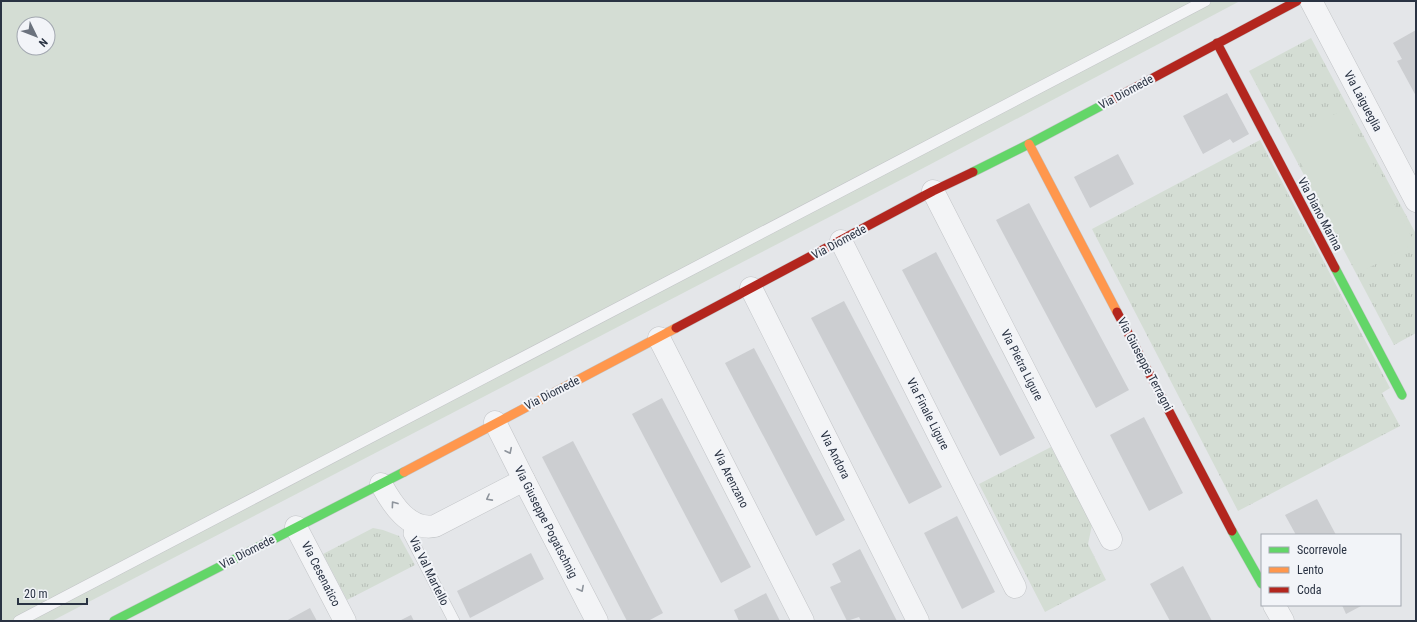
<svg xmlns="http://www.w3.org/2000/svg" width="1417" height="622" font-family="'Roboto Condensed',sans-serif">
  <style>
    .grass { fill: url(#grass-tufts) }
    .pitch { fill: #d4ddd4; fill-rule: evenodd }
    .building { fill: #ccced1 }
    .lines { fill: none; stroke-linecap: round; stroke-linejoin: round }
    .lane-casing { stroke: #c2c4c7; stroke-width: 12 }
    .street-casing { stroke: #c2c4c7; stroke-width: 23 }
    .fast-casing { stroke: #c2c4c7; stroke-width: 10 }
    .slow-casing { stroke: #c2c4c7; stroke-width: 10 }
    .jam-casing { stroke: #c2c4c7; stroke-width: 10 }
    .lane { stroke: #f3f4f6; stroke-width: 11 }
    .street { stroke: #f3f4f6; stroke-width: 22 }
    .fast { stroke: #63d668; stroke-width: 9 }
    .slow { stroke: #ff974d; stroke-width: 9 }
    .jam { stroke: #b3261e; stroke-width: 9 }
    .oneway { stroke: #8e949c }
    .labels { text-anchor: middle; stroke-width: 4; stroke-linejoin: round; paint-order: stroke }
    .street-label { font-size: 12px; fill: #2a3343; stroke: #f2f4f8 }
  </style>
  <defs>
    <pattern id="grass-tufts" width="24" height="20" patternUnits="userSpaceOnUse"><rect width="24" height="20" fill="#d4ddd4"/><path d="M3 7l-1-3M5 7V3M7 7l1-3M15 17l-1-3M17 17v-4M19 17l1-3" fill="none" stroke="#b6beb7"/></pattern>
  </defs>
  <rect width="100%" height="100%" fill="#e4e6e9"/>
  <g class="grass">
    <path d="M1311 38 1416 234V333L1394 345 1249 71Z"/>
    <path d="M1260 140 1390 388 1382 393 1400 426 1238 511 1092 229Z"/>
    <path d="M1051 447 1092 525 1088 544 1106 580 1045 612 979 484Z"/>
    <path d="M373 528 383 530 399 536 415 565 347 600 323 554Z"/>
  </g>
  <g class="pitch">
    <path d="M1 1H1240L912 174 52 621H1ZM24 24H48V48H24Z"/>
    <path d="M1344 109 1415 243 1359 273 1288 139Z"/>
  </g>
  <g class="building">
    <path d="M1416 30V96L1397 61 1402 59 1393 43Z"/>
    <path d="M1227 93 1249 134 1233 143 1230 139 1203 154 1183 116Z"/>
    <path d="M1118 154 1134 184 1090 208 1074 177Z"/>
    <path d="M1029 203 1129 390 1096 408 996 220Z"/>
    <path d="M936 252 1035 438 1000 456 902 270Z"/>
    <path d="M844 301 942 487 909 504 811 318Z"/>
    <path d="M754 348 845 520 816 536 725 363Z"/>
    <path d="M662 398 751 567 721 583 632 414Z"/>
    <path d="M1144 417 1183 493 1149 511 1110 435Z"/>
    <path d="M573 441 663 613 648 621H627L542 457Z"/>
    <path d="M1317 499 1336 535H1296L1285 515Z"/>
    <path d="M957 516 995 592 962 609 924 533Z"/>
    <path d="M860 549 897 621H861L859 617 847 621 830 587 841 582 832 564Z"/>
    <path d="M531 553 544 579 470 618 457 591Z"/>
    <path d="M1183 566 1212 621H1170L1150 584Z"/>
    <path d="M766 593 780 621H739L734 610Z"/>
    <path d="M1342 605H1363L1346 614Z"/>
    <path d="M310 608 317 621H286Z"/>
    <path d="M411 615 414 621H399Z"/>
  </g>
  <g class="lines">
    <defs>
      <g id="lane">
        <path d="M411 521 409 534 454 621"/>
        <path d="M19 621 1205 1"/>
      </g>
      <g id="street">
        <path d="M1311 1 1416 201"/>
        <path d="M933 191 1111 539"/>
        <path d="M841 241 1015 587"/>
        <path d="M751 288 918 621"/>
        <path d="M659 338 803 621"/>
        <path d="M495 422 524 480 597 621"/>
        <path d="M381 484C392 504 409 531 435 526L524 480"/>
        <path d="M296 527 345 621"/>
        <path d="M1274 605 1283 621"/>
      </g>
      <g id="fast">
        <path d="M973 172 1029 144 1110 101"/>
        <path d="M1335 268 1402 395"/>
        <path d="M1232 531 1262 584"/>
        <path d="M114 621 404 472"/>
      </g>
      <g id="slow">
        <path d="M1029 144 1117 312"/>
        <path d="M404 472 676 328"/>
      </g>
      <g id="jam">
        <path d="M1217 43 1335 268"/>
        <path d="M1110 101 1297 1"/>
        <path d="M1117 312 1232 531"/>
        <path d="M676 328 933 191 973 172"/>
      </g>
    </defs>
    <use href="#lane" class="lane-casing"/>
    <use href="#street" class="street-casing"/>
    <use href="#fast" class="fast-casing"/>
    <use href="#slow" class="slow-casing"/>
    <use href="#jam" class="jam-casing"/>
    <use href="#lane" class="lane"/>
    <use href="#street" class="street"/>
    <use href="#fast" class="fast"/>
    <use href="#slow" class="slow"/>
    <use href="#jam" class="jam"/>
  </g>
  <defs><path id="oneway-chevron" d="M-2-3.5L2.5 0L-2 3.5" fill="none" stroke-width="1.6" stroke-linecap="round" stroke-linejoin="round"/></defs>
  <g class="oneway">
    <use href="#oneway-chevron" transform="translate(509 451) rotate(64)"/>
    <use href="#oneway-chevron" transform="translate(489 498) rotate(152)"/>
    <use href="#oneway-chevron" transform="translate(394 504) rotate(-126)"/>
    <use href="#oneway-chevron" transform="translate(581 589) rotate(62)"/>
  </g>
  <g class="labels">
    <g class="street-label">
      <text transform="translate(1126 92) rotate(-28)" y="4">Via Diomede</text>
      <text transform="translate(1363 101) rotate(62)" y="4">Via Laigueglia</text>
      <text transform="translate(1320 214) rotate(62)" y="4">Via Diano Marina</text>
      <text transform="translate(839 242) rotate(-28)" y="4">Via Diomede</text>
      <text transform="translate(1145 364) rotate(62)" y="4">Via Giuseppe Terragni</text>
      <text transform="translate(1022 365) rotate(63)" y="4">Via Pietra Ligure</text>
      <text transform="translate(552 393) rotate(-27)" y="4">Via Diomede</text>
      <text transform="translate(928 414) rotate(63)" y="4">Via Finale Ligure</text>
      <text transform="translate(835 455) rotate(63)" y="4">Via Andora</text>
      <text transform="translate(731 479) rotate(63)" y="4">Via Arenzano</text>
      <text transform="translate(546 522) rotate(63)" y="4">Via Giuseppe Pogatschnig</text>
      <text transform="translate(247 552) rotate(-27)" y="4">Via Diomede</text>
      <text transform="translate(429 571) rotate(64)" y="4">Via Val Martello</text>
      <text transform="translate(321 574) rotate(63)" y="4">Via Cesenatico</text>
    </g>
  </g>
  <rect width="1417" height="622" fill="none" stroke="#2a3343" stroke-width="4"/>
  <rect x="1261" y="534" width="140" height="72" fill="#f2f4f8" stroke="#a2a7b0"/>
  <rect x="1269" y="547" width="20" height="6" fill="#63d668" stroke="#a2a7b0"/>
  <text x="1297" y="554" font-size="12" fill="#2a3343">Scorrevole</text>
  <rect x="1269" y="567" width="20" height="6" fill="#ff974d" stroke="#a2a7b0"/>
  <text x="1297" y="574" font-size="12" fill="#2a3343">Lento</text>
  <rect x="1269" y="587" width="20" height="6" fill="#b3261e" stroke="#a2a7b0"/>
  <text x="1297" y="594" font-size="12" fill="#2a3343">Coda</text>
  <g transform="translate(36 36) rotate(133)"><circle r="19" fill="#f2f4f8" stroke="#a2a7b0"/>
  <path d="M0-3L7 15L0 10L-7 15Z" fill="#6b727d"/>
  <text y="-6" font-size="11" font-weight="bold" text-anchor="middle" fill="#2a3343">N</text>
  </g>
  <path d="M18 598v6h69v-6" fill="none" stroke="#2a3343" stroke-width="2"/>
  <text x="24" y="598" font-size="12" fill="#2a3343" stroke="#f2f4f8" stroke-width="3" paint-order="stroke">20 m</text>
</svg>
